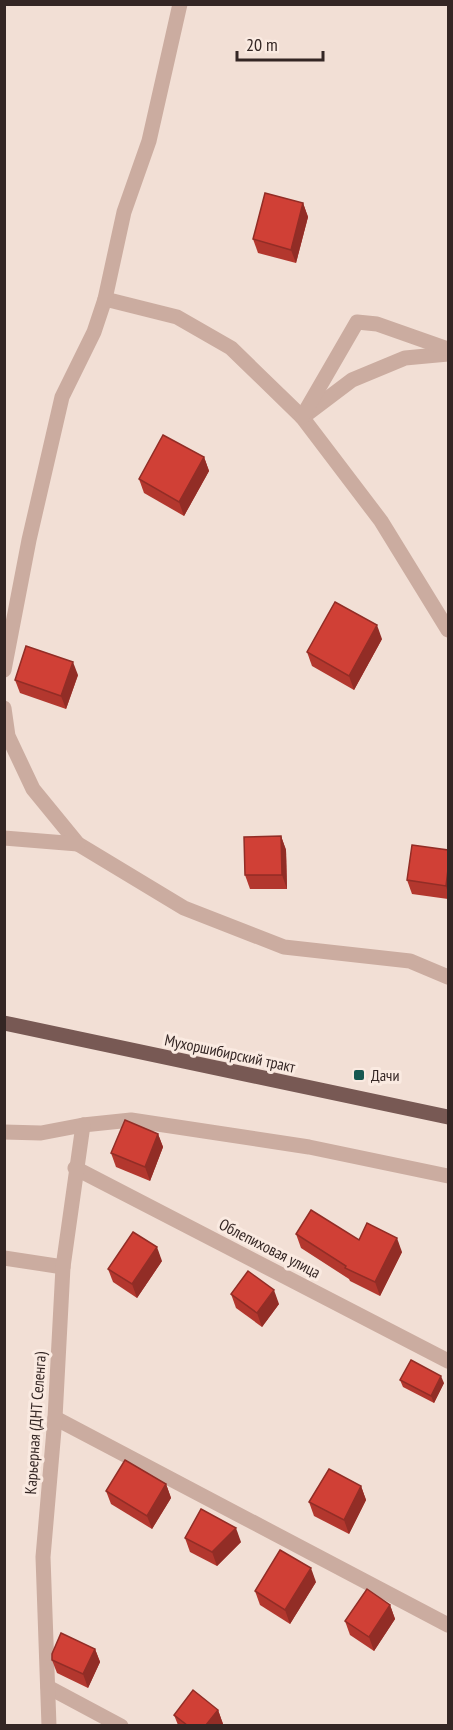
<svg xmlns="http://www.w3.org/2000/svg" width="453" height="1730" font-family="'PT Sans Narrow',sans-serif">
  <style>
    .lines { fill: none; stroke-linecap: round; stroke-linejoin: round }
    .street { stroke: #cbaca0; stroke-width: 15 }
    .primary { stroke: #785954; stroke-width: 15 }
    .wall { fill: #b3372e }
    .shaded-wall { fill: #922d26 }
    .building { fill: #d04036; stroke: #922d26; stroke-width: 1.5 }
    .poi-dot { fill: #175851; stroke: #faeae1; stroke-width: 2 }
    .labels { text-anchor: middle; stroke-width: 6; stroke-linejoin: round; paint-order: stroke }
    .street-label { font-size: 16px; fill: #342624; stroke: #faeae1 }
    .poi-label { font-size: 16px; fill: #342624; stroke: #faeae1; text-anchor: start }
  </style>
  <rect width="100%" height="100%" fill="#f2dfd5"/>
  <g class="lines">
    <g class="street">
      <path d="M105 299 177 317 231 348 302 417 381 521 448 630"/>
      <path d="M307 414 352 380 405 358 448 354"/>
      <path d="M302 417 357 322 377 324 448 349"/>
      <path d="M4 670 29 540 62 397 94 332 105 299 124 212 149 141 180 4"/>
      <path d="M4 708 8 736 33 789 78 844 184 908 284 947 410 961 448 977"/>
      <path d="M4 838 78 844"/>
      <path d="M4 1132 41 1133 83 1125 131 1120 309 1147 448 1176"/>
      <path d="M75 1168 448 1361"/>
      <path d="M4 1258 63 1267"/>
      <path d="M55 1418 448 1625"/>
      <path d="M48 1687 121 1726"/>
      <path d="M49 1726 43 1557 55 1418 63 1267 83 1125"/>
    </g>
    <path class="primary" d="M4 1023 448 1117"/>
  </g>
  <g class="wall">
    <path d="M303 203 308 217 296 263 258 253 253 239Z"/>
    <path d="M204 457 209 471 184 516 144 493 139 479Z"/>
    <path d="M382 639 354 690 312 666 307 652Z"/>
    <path d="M78 675 66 709 20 693 15 680Z"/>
    <path d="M281 836 286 850 287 889H250L245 875Z"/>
    <path d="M448 850V899L412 894 407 880Z"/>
    <path d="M158 1134 163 1147 150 1181 116 1167 111 1153Z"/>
    <path d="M296 1234 359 1240 402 1252 380 1296 350 1281 349 1279 301 1248Z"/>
    <path d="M162 1261 137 1298 113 1282 108 1269Z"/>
    <path d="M231 1294 279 1304 262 1327 236 1308Z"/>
    <path d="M400 1380 444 1383 434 1403 403 1387Z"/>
    <path d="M166 1484 171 1498 152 1529 111 1504 106 1491Z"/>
    <path d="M361 1486 366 1500 349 1534 314 1516 309 1502Z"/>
    <path d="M185 1538 241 1542 217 1566 190 1552Z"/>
    <path d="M316 1582 290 1624 260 1605 255 1591Z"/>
    <path d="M390 1605 395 1619 374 1651 350 1635 345 1621Z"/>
    <path d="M95 1649 100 1662 88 1688 57 1673 52 1660Z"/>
    <path d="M218 1710 223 1724 222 1725H178L174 1715Z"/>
  </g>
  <g class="shaded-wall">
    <path d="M303 203 308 217 296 263 291 250Z"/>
    <path d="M204 457 209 471 184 516 179 502Z"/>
    <path d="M377 625 382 639 354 690 349 676Z"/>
    <path d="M73 662 78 675 66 709 61 696Z"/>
    <path d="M281 836 286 850 287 889 282 875Z"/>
    <path d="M448 869V893L446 886Z"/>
    <path d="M158 1134 163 1147 150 1181 145 1167Z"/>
    <path d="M397 1238 402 1252 380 1296 375 1282Z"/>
    <path d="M157 1247 162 1261 137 1298 132 1284Z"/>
    <path d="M274 1290 279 1304 262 1327 257 1313Z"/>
    <path d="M441 1376 444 1383 434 1403 431 1396Z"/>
    <path d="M166 1484 171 1498 152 1529 147 1516Z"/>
    <path d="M361 1486 366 1500 349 1534 344 1520Z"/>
    <path d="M236 1528 241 1542 217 1566 212 1552Z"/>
    <path d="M311 1568 316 1582 290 1624 285 1610Z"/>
    <path d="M390 1605 395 1619 374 1651 369 1637Z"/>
    <path d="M95 1649 100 1662 88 1688 83 1674Z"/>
    <path d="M218 1710 223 1724 222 1725H206Z"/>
  </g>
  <g class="building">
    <path d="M265 193 303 203 291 250 253 239Z"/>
    <path d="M163 435 204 457 179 502 139 479Z"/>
    <path d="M335 602 377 625 349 676 307 652Z"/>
    <path d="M26 646 73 662 61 696 15 680Z"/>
    <path d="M281 836 282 875H245L244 837Z"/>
    <path d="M412 845 448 850V869L446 886 407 880Z"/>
    <path d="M125 1120 158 1134 145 1167 111 1153Z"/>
    <path d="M311 1210 359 1240 367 1223 397 1238 375 1282 345 1268 346 1266 296 1234Z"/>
    <path d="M133 1232 157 1247 132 1284 108 1269Z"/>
    <path d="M248 1271 274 1290 257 1313 231 1294Z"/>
    <path d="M411 1360 441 1376 431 1396 400 1380Z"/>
    <path d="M125 1460 166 1484 147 1516 106 1491Z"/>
    <path d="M329 1469 361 1486 344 1520 309 1502Z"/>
    <path d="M201 1509 236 1528 212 1552 185 1538Z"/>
    <path d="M280 1550 311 1568 285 1610 255 1591Z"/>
    <path d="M367 1589 390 1605 369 1637 345 1621Z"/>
    <path d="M61 1633 95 1649 83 1674 52 1660V1654Z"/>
    <path d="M193 1690 218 1710 206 1725H187L174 1715Z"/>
  </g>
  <rect class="poi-dot" x="353" y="1069" width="12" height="12" rx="3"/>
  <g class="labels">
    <g class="street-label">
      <text transform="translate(230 1053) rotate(12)" y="6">Мухоршибирский тракт</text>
      <text transform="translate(270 1248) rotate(27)" y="6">Облепиховая улица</text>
      <text transform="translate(35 1423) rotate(-86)" y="6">Карьерная (ДНТ Селенга)</text>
    </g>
    <g class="poi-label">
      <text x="371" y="1081">Дачи</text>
    </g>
  </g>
  <rect width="453" height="1730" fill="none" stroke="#342624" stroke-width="12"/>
  <path d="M237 51v9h86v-9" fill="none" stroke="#342624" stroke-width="3"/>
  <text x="246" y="51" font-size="18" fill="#342624" stroke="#faeae1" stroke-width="4.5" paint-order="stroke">20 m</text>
</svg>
